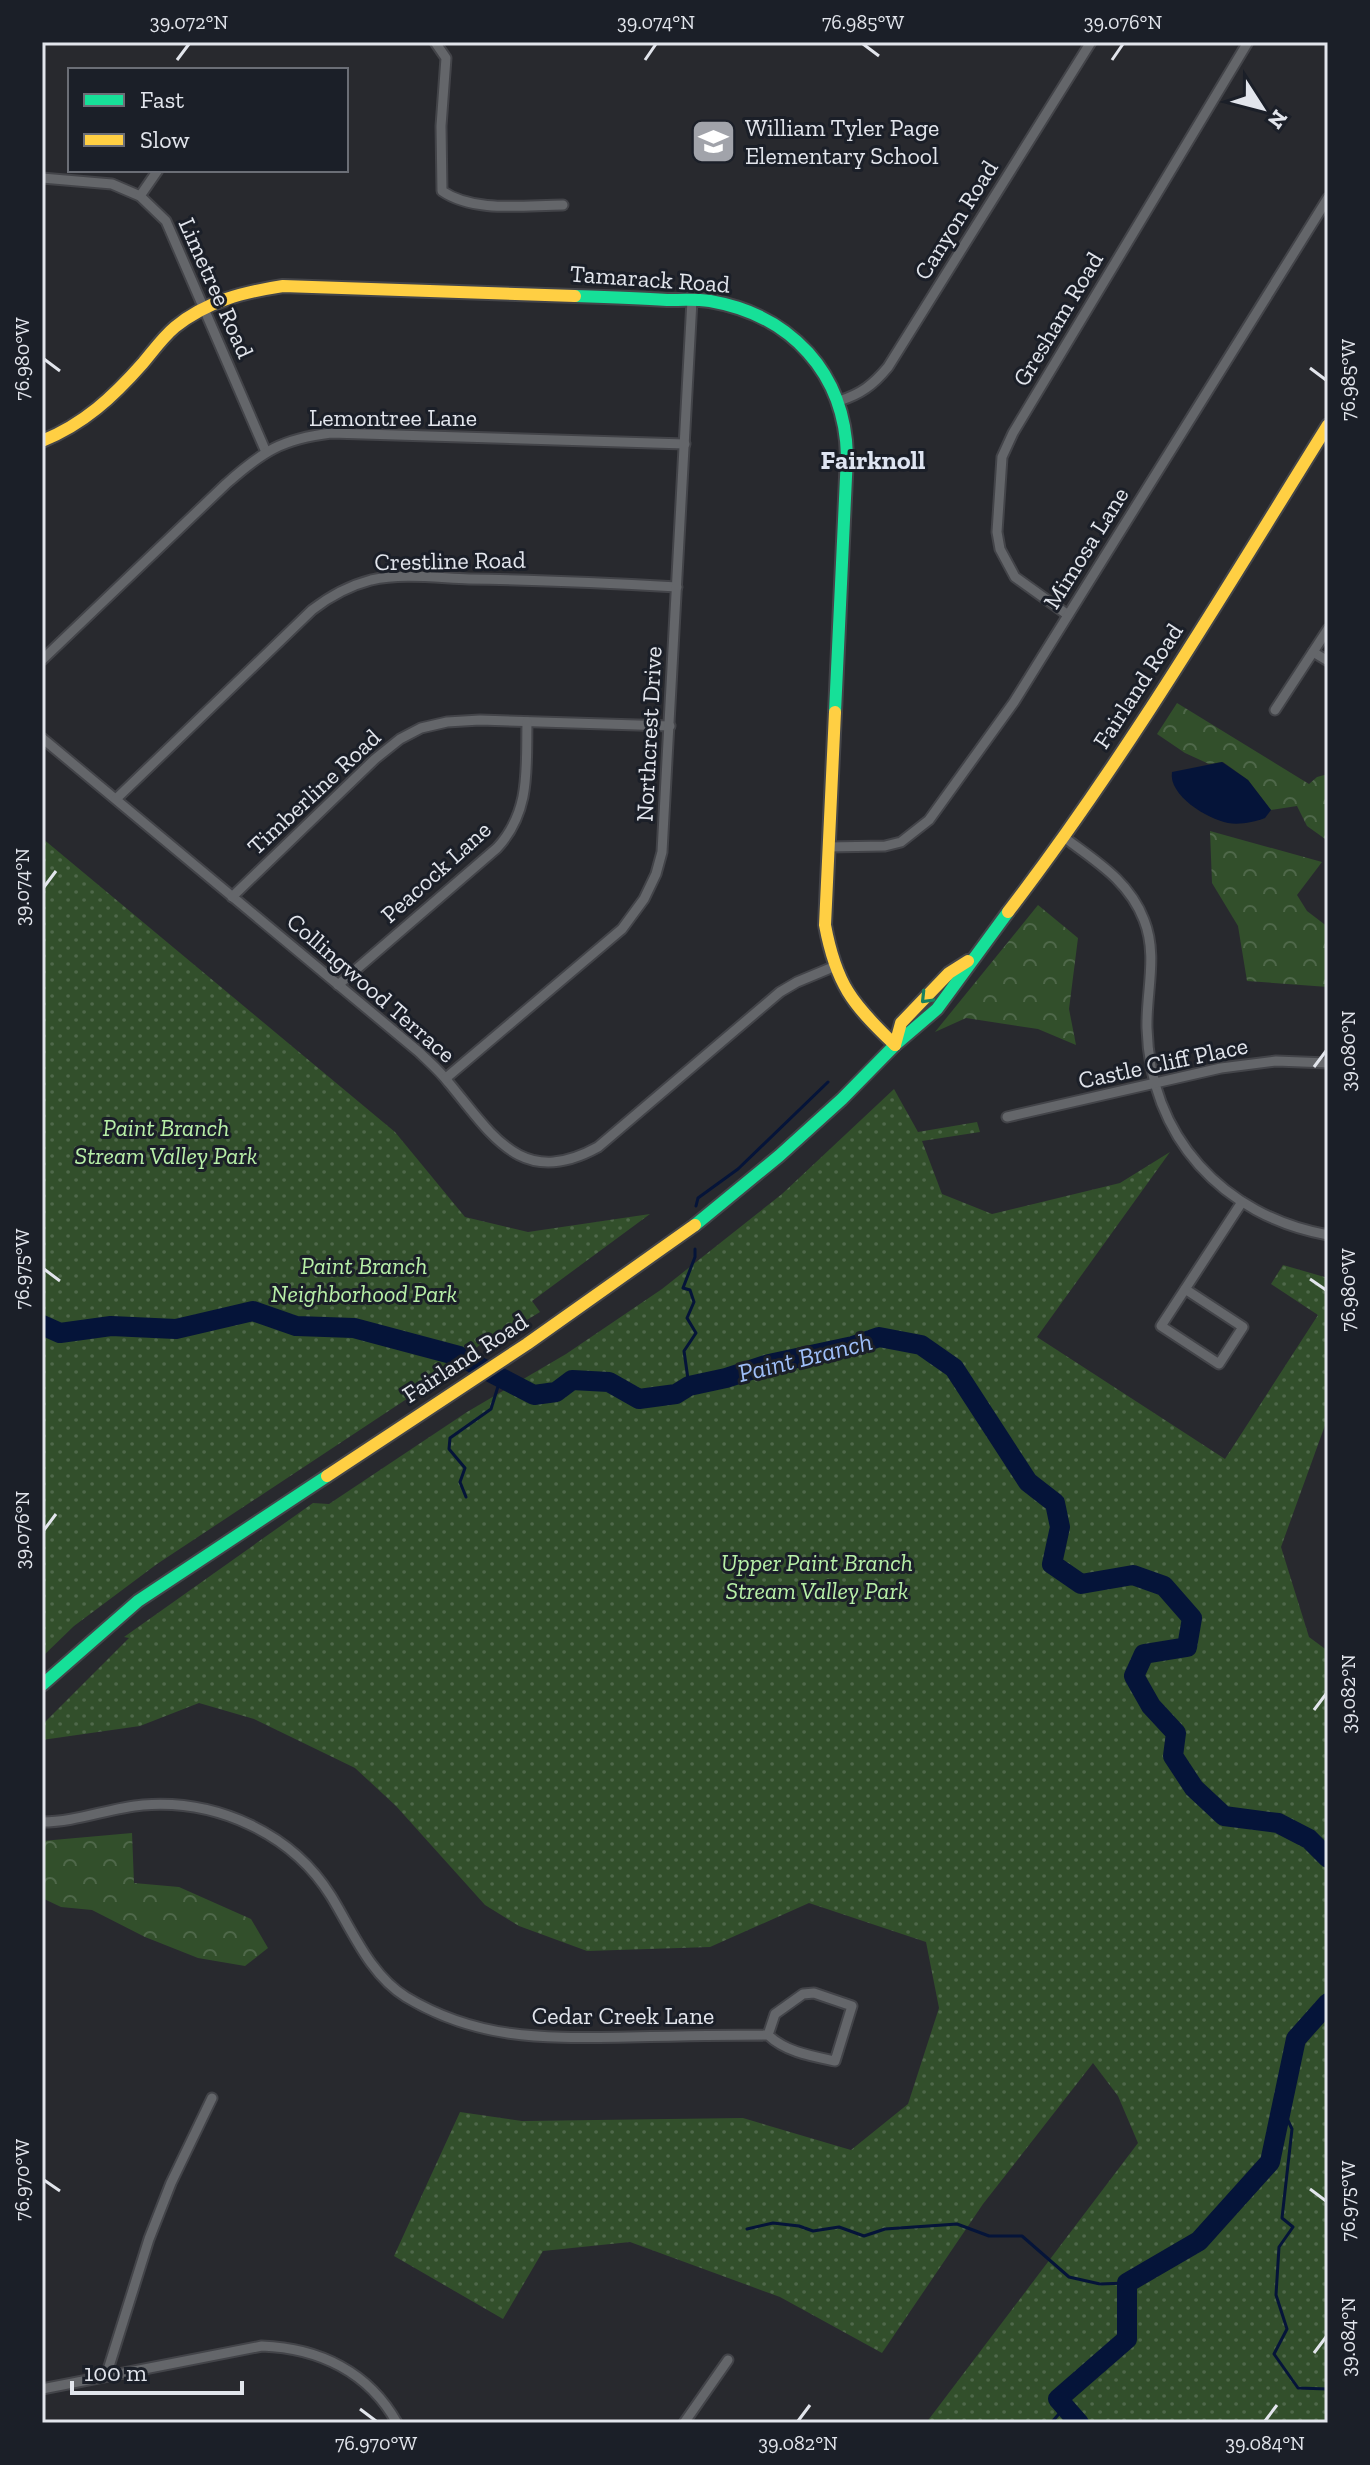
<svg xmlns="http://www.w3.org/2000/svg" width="1370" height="2465" font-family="'Zilla Slab',serif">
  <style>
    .forest { fill: url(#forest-crowns) }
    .park { fill: url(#park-dots) }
    .water { fill: #051439 }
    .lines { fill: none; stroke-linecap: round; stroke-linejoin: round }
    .stream { stroke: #051439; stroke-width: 3 }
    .river { stroke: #051439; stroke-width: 20 }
    .street-casing { stroke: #434449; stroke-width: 13 }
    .fast-casing { stroke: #434449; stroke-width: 16 }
    .slow-casing { stroke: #434449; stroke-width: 16 }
    .street { stroke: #64666a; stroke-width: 9 }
    .fast { stroke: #16e098; stroke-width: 12 }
    .slow { stroke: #ffcf43; stroke-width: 12 }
    .oneway { stroke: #188060 }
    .ticks { fill: none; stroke: #e2e5ec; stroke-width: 3 }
    .labels { text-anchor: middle; stroke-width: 6; stroke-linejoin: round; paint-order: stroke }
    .poi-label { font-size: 24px; fill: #e2e5ec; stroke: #1b1f28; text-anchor: start }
    .street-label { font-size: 24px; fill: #e2e5ec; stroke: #1b1f28 }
    .park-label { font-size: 24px; font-style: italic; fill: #b8f0a8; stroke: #1b1f28 }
    .neighbourhood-label { font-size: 26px; font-weight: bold; fill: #dee4f1; stroke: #1b1f28 }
    .water-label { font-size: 26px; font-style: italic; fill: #9fbff9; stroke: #1b1f28 }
    .neatline { fill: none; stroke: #e2e5ec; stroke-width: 3 }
    .ticks-label { font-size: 20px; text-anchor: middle; fill: #e2e5ec }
  </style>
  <defs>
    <pattern id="forest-crowns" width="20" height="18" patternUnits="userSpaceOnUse" patternTransform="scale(2)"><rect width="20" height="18" fill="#324f2b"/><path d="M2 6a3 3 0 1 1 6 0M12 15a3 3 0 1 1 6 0" fill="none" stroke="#4f684a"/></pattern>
    <pattern id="park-dots" width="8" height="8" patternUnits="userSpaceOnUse" patternTransform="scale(2)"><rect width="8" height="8" fill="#324f2b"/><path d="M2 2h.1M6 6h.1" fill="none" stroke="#4f684a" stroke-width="1.8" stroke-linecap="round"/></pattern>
  </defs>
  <rect width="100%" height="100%" fill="#28292e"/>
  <g class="forest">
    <path d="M1177 703 1309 784 1317 777 1328 774V841L1307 826 1297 806 1271 810 1248 780 1223 762 1209 764 1185 753 1157 734Z"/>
    <path d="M1210 831 1322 862 1297 895 1307 911 1328 927V987L1247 981 1238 926 1212 883Z"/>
    <path d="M1038 905 1078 938 1069 1009 1076 1045 1038 1029 966 1018 935 1032Z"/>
    <path d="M132 1833 134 1883 179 1887 251 1919 268 1948 245 1966 198 1958 145 1937 92 1910 61 1907 42 1898V1841Z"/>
  </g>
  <g class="park">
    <path d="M42 838 395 1132 465 1217 528 1232 650 1214 532 1301 540 1312 507 1332 482 1343 452 1369 157 1564 74 1626 42 1657Z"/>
    <path d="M894 1089 918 1132 977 1122 980 1132 922 1141 942 1194 992 1214 1120 1183 1170 1152 1037 1337 1225 1459 1318 1315 1271 1284 1283 1265 1328 1278V1417L1281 1547 1309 1637 1328 1651V2423H926L1138 2143 1118 2096 1093 2063 983 2204 882 2353 780 2297 630 2242 543 2251 503 2319 394 2256 460 2112 522 2121 743 2118 851 2150 908 2104 939 2008 926 1942 809 1903 710 1947 587 1951 519 1926 485 1905 396 1806 355 1768 254 1719 199 1703 140 1726 42 1740V1725L129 1638 124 1637 313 1503 329 1504 467 1412 566 1354 662 1289 782 1194Z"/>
  </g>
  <path class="water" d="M1222 762 1248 780 1271 810 1265 818C1254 822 1240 825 1228 823 1207 819 1168 795 1172 772Z"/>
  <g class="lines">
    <g class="stream">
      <path d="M696 1206 698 1198 738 1169 828 1082"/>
      <path d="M689 1386 684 1351 696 1333 687 1318 694 1302 690 1290 683 1288 695 1257V1249"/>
      <path d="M466 1497 460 1482 465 1468 449 1449 450 1438 491 1409 500 1380"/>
      <path d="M1282 2108 1292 2129 1282 2218 1293 2227 1279 2247 1276 2295 1287 2329 1274 2354 1298 2388 1328 2389"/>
      <path d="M747 2229 773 2223 799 2226 813 2231 839 2227 864 2236 885 2229 957 2224 989 2236H1022L1069 2277 1100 2284 1127 2283"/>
      <path d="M1051 2423 1065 2407"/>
    </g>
    <g class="river">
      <path d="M42 1325 60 1333 111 1326 176 1329 253 1311 296 1326 354 1328 459 1356 534 1395 556 1392 572 1380 609 1382 639 1399 676 1394 689 1386 726 1378 769 1364 853 1346 879 1337 921 1345 954 1368 1028 1482 1055 1503 1060 1527 1052 1564 1081 1584 1133 1575 1164 1586 1192 1618 1187 1647 1144 1654 1134 1676 1151 1706 1176 1733 1173 1756 1194 1788 1224 1816 1278 1823 1309 1839 1328 1858"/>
      <path d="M1079 2423 1058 2399 1127 2339V2283L1199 2241 1270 2162 1296 2039 1328 2003"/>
    </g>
    <defs>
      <g id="street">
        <path d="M435 42 446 58 441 126 442 191C474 213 525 205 563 205"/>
        <path d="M42 178 112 184 140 196 166 221 266 452"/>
        <path d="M140 196 158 170"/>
        <path d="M839 401C861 394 873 385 888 367L1091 42"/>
        <path d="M1068 615 1015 577 1000 549 997 532 1002 457 1013 433 1248 42"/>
        <path d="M1313 652 1328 661"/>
        <path d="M42 660 226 484C263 451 282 439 331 433L685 444"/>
        <path d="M1275 710 1328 629"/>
        <path d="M42 738 419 1052C429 1062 440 1071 449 1083 493 1136 522 1189 598 1147L780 992 797 982 833 967"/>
        <path d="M116 799 312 610C330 596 348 586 371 580 402 573 438 578 469 579 539 580 608 583 677 587"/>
        <path d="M1065 838C1097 862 1129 881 1144 920 1158 955 1146 992 1147 1028 1150 1137 1223 1216 1328 1235"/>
        <path d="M828 847 885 846 901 842 929 820 1014 702 1328 198"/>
        <path d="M232 897 375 759 400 739 421 728 447 722 480 720 670 726"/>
        <path d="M338 985 497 848C531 811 526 769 527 722"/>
        <path d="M446 1078 622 929 644 899 656 874 662 852 692 300"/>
        <path d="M1007 1117 1221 1068 1276 1061 1328 1063"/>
        <path d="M1185 1289 1243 1327 1219 1364 1161 1326 1242 1202"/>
        <path d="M42 1822C77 1822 109 1808 143 1805 216 1799 292 1833 331 1896 352 1930 370 1975 406 1997 479 2041 547 2038 629 2037 675 2036 722 2035 768 2035 786 2052 811 2056 835 2061L852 2006 814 1993 803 1994 775 2014 768 2035"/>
        <path d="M106 2376 149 2239 171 2183 212 2098"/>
        <path d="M42 2389 262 2346C319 2348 369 2372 397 2423"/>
        <path d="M684 2423 728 2360"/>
      </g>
      <g id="fast">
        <path d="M575 296C606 297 637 298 667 300 681 300 696 299 710 301 791 315 845 373 847 456L835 712"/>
        <path d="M695 1225 779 1156 842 1099 895 1045 937 1009 1008 912"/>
        <path d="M42 1685 138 1601 327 1476"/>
      </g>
      <g id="slow">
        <path d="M42 441C84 424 113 397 143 363 153 351 163 337 175 327 207 301 244 292 283 286L575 296"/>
        <path d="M835 712 825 925C836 984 852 1004 895 1045"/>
        <path d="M1008 912C1126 758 1225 590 1328 425"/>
        <path d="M895 1045 901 1023 949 973 968 961"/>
        <path d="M327 1476 527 1344 695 1225"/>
      </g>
    </defs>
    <use href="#street" class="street-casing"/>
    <use href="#fast" class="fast-casing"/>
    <use href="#slow" class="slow-casing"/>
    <use href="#street" class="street"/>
    <use href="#fast" class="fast"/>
    <use href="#slow" class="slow"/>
  </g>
  <defs><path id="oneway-chevron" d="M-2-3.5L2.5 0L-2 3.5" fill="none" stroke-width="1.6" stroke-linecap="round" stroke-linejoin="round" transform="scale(2)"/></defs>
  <use class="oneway" href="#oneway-chevron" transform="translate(926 998) rotate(134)"/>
  <path class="ticks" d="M863 44 879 56M177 60 189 44M645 60 656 44M1112 60 1123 44M44 359 60 371M1310 368 1326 380M44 887 56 871M1314 1067 1326 1051M44 1269 60 1281M1310 1279 1326 1290M44 1530 56 1514M1314 1710 1326 1694M44 2180 60 2191M1310 2189 1326 2201M1314 2353 1326 2337M360 2409 376 2421M798 2421 810 2405M1265 2421 1277 2405"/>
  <defs>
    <symbol id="school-square" viewBox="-11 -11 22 22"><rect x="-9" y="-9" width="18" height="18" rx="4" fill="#a1a3aa" stroke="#1b1f28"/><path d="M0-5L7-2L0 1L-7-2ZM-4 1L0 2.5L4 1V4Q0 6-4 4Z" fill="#fff"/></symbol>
  </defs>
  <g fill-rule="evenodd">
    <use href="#school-square" x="688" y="116" width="51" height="51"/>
  </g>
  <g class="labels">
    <g class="poi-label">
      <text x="745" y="136">William Tyler Page<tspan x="745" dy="28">Elementary School</tspan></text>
    </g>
    <g class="street-label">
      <text transform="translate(956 220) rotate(-58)" y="8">Canyon Road</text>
      <text transform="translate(650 279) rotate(4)" y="8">Tamarack Road</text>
      <text transform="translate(216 288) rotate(66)" y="8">Limetree Road</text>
      <text transform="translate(1058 319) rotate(-59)" y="8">Gresham Road</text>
      <text x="393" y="426">Lemontree Lane</text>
      <text transform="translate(1086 548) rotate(-58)" y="8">Mimosa Lane</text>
      <text transform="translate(450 561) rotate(-1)" y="8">Crestline Road</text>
      <text transform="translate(1138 686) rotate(-57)" y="8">Fairland Road</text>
      <text transform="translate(649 734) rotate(-87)" y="8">Northcrest Drive</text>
      <text transform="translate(314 792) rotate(-43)" y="8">Timberline Road</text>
      <text transform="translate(436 872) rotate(-42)" y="8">Peacock Lane</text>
      <text transform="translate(371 988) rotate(41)" y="8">Collingwood Terrace</text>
      <text transform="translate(1163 1063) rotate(-12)" y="8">Castle Cliff Place</text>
      <text transform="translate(465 1358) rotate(-33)" y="8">Fairland Road</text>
      <text x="623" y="2024">Cedar Creek Lane</text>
    </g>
    <g class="park-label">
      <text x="166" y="1136">Paint Branch<tspan x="166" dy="28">Stream Valley Park</tspan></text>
      <text x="364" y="1274">Paint Branch<tspan x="364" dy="28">Neighborhood Park</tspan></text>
      <text x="817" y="1571">Upper Paint Branch<tspan x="817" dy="28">Stream Valley Park</tspan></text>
    </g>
    <g class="neighbourhood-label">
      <text x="873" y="469">Fairknoll</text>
    </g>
    <g class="water-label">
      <text transform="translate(805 1357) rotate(-14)" y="9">Paint Branch</text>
    </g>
  </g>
  <rect width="1370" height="2465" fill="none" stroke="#1b1f28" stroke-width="88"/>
  <rect x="68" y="68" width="280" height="104" fill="#1b1f28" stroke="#6b6e76" stroke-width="2"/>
  <rect x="84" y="94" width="40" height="12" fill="#16e098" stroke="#6b6e76" stroke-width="2"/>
  <text x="140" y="108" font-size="24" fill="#e2e5ec">Fast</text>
  <rect x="84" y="134" width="40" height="12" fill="#ffcf43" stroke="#6b6e76" stroke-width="2"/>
  <text x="140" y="148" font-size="24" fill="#e2e5ec">Slow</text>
  <g transform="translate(1262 108) rotate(126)" stroke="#1b1f28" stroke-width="6" paint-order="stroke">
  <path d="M0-6L14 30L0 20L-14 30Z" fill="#e2e5ec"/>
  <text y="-12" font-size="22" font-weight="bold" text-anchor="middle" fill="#e2e5ec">N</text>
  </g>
  <path d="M72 2381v12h170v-12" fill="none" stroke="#e2e5ec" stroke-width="4"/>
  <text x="84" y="2381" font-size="24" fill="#e2e5ec" stroke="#1b1f28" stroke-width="6" paint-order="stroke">100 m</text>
  <rect x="44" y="44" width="1282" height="2377" class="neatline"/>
  <g class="ticks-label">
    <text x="189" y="29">39.072°N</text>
    <text x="656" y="29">39.074°N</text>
    <text x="863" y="29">76.985°W</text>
    <text x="1123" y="29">39.076°N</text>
    <text transform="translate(22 359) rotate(-90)" y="7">76.980°W</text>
    <text transform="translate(1348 380) rotate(-90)" y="7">76.985°W</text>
    <text transform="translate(22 887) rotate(-90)" y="7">39.074°N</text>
    <text transform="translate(1348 1051) rotate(-90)" y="7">39.080°N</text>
    <text transform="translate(22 1269) rotate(-90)" y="7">76.975°W</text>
    <text transform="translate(1348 1290) rotate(-90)" y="7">76.980°W</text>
    <text transform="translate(22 1530) rotate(-90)" y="7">39.076°N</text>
    <text transform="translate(1348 1694) rotate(-90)" y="7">39.082°N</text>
    <text transform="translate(22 2180) rotate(-90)" y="7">76.970°W</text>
    <text transform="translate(1348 2201) rotate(-90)" y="7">76.975°W</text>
    <text transform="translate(1348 2337) rotate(-90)" y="7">39.084°N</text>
    <text x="376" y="2450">76.970°W</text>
    <text x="798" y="2450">39.082°N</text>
    <text x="1265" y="2450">39.084°N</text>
  </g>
</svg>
